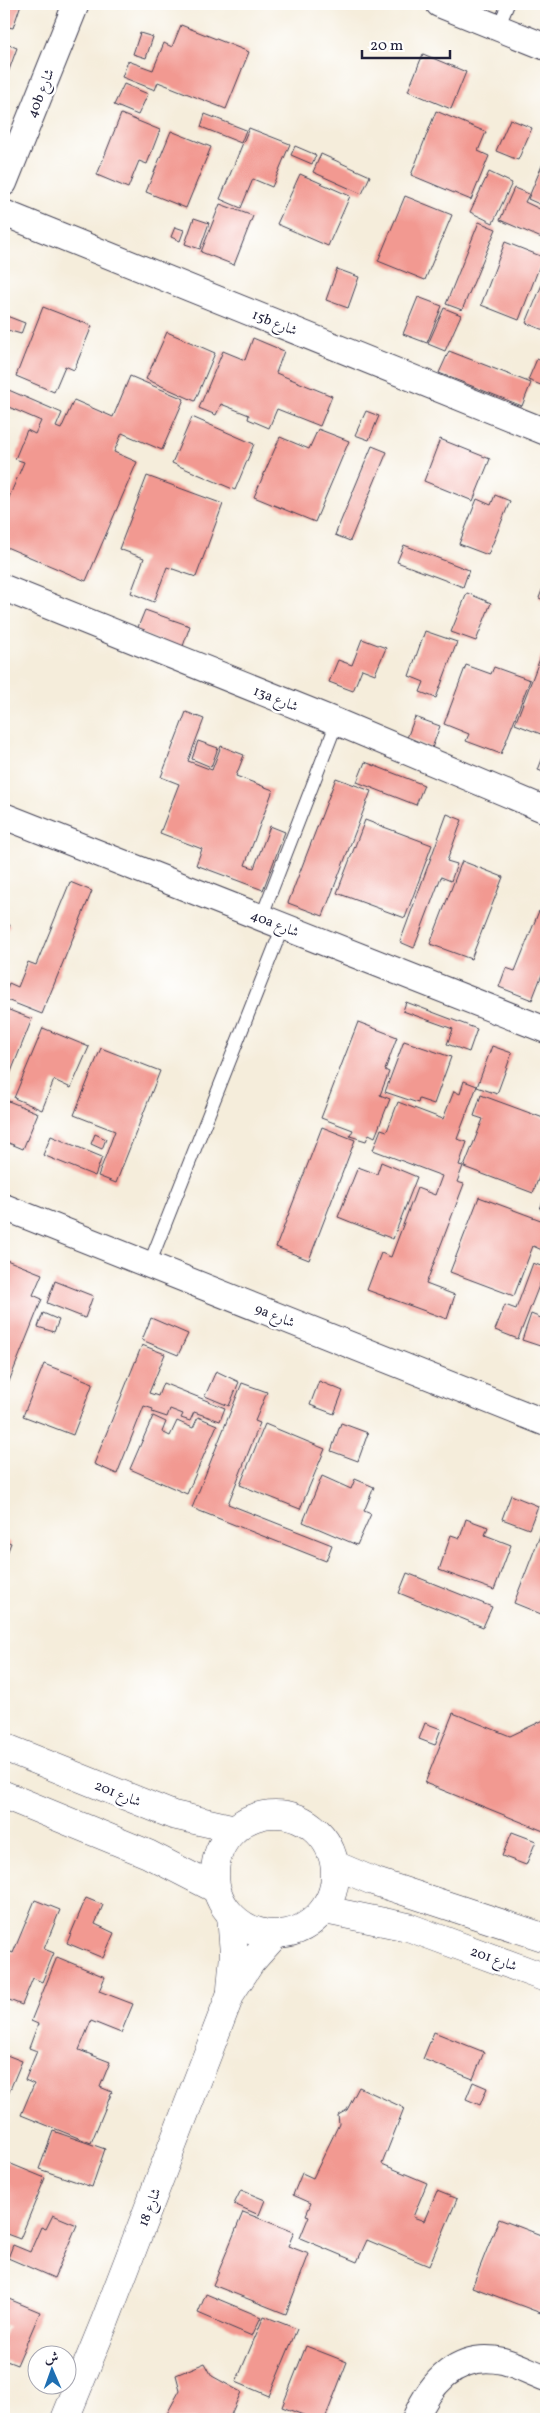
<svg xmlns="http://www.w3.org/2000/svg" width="550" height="2423" font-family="Vollkorn,Amiri,serif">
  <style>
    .building { fill: #f29991 }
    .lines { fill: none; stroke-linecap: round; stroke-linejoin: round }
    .lane-casing { stroke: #424053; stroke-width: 14 }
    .street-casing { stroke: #424053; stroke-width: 28 }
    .secondary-casing { stroke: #424053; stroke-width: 29 }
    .lane { stroke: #fff; stroke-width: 12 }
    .street { stroke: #fff; stroke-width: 26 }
    .secondary { stroke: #fff; stroke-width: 28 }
    .labels { text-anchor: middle; stroke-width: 5; stroke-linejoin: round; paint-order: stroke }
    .street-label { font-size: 14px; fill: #22223b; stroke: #fff }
  </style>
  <rect width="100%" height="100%" fill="#fff"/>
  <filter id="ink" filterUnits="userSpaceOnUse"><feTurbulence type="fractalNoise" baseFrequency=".02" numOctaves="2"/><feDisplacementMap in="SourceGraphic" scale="10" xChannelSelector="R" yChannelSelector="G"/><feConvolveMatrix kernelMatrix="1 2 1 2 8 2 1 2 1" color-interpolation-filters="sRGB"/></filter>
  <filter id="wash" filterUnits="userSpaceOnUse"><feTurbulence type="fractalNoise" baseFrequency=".0096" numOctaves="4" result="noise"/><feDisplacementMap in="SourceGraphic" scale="20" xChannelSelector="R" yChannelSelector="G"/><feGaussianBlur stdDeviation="1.12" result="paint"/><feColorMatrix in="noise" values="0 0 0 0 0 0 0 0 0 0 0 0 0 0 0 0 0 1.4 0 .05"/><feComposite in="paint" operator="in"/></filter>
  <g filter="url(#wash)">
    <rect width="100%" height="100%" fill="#f5eddb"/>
    <g id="blocks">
      <g class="building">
        <path d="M4 4H21L13 28 4 26Z"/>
        <path d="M181 25 249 52 226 109 158 82 155 90 122 77 128 61 153 70 164 43 172 47Z"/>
        <path d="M140 33 153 37 146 58 133 54Z"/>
        <path d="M4 43 17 48 4 84Z"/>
        <path d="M423 54 466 72 451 109 408 91Z"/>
        <path d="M124 84 148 94 138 115 114 105Z"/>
        <path d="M436 111 486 132 478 151 489 156 471 200 411 175Z"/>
        <path d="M121 114 160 130 147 164 139 161 128 188 97 175Z"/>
        <path d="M205 114 246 130 241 143 201 127Z"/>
        <path d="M510 119 532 128 518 160 496 151Z"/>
        <path d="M249 128 290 144 272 187 253 179 241 208 220 199Z"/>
        <path d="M171 131 211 147 186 208 146 192Z"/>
        <path d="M295 146 316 155 312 164 291 155Z"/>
        <path d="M321 154 370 176 362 194 313 172Z"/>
        <path d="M546 156V207L528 199Z"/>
        <path d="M489 172 512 183 493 223 470 212Z"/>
        <path d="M300 174 350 196 328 246 277 224Z"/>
        <path d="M514 188 529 194 525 202 546 212V240L500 220Z"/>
        <path d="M405 196 452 215 425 280 378 261Z"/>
        <path d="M220 204 253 216 234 265 201 252Z"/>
        <path d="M194 218 209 223 200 249 185 244Z"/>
        <path d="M479 222 496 229 462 310 446 304Z"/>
        <path d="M175 227 184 230 180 241 171 237Z"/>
        <path d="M505 242 543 257 519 320 481 305Z"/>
        <path d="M337 269 359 277 348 308 326 300Z"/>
        <path d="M546 275V331L526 323Z"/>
        <path d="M418 297 442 306 427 343 403 334Z"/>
        <path d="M43 307 92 326 74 370 65 366 54 392 16 376Z"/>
        <path d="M444 308 461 315 445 351 428 344Z"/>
        <path d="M4 315 25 323 21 334 4 329Z"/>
        <path d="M167 332 215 353 195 401 146 379Z"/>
        <path d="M253 338 284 351 276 373 332 396 320 426 277 409 269 428 248 419 249 415 221 404 216 415 199 408 223 351 245 360Z"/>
        <path d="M449 351 531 383 522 406 439 373Z"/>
        <path d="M537 359 546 363V387L528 380Z"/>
        <path d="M130 376 184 399 162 450 122 433 114 452 137 462 86 581 4 546V509L24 462 15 459 27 430 35 434 41 421 4 405V388L62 413 56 427 61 429 74 400 113 417Z"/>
        <path d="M366 411 379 416 369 440 355 435Z"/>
        <path d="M192 417 254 444 235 490 172 463Z"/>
        <path d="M318 429 349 441 315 522 254 497 280 437 309 449Z"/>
        <path d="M440 439 490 459 473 501 424 481Z"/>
        <path d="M372 446 387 452 350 541 335 535Z"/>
        <path d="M147 476 223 504 196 577 167 567 154 602 131 593 144 558 119 549Z"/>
        <path d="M495 495 510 501 488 555 459 544 477 499 491 505Z"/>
        <path d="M404 545 469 570 463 587 397 562Z"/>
        <path d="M546 580V601L539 598Z"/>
        <path d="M467 593 491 603 476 641 451 632Z"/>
        <path d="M145 610 190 626 182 649 136 632Z"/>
        <path d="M425 631 457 642 436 698 420 692 424 682 409 676Z"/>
        <path d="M362 639 386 648 375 674 362 669 353 691 329 682 338 660 352 665Z"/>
        <path d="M546 643V736L515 724Z"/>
        <path d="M466 665 491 674 494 667 530 680 501 754 466 741 469 734 444 724Z"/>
        <path d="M186 712 204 719 188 761 212 770 221 746 244 755 236 776 273 790 245 865 254 868 270 826 285 832 263 890 196 865 202 849 160 833 179 784 161 777Z"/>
        <path d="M415 717 440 726 432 748 407 738Z"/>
        <path d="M198 741 218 748 211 767 192 759Z"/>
        <path d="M546 749V773L538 770Z"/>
        <path d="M365 762 424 785 416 805 357 782Z"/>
        <path d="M336 778 371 791 323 916 288 903Z"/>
        <path d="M447 814 462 820 447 861 457 864 451 881 441 877 414 948 400 942Z"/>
        <path d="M365 820 432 845 405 918 337 893Z"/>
        <path d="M462 861 503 877 471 959 430 944Z"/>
        <path d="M70 882 92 891 42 1014 4 999V997L9 983 18 987 28 962 36 965Z"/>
        <path d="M539 911 546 913V964L532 1000 499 987 506 968 515 971Z"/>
        <path d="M4 922 10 925 4 939Z"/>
        <path d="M406 1002 477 1029 469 1052 447 1044 453 1029 403 1011Z"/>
        <path d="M4 1008 32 1019 9 1077 4 1075Z"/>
        <path d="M358 1022 397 1037 385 1070 389 1072 380 1095 390 1099 375 1137 369 1134 366 1141 350 1136 353 1130 321 1118Z"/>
        <path d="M43 1028 89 1047 71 1088 54 1080 42 1110 14 1098Z"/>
        <path d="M404 1041 451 1057 434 1104 419 1099 418 1103 385 1092Z"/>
        <path d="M492 1046 512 1053 497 1094 477 1087Z"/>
        <path d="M101 1048 160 1071 116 1183 98 1176 115 1131 74 1115Z"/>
        <path d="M464 1081 477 1086 457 1139 467 1142 459 1165 463 1166 457 1182 464 1184 426 1284 455 1295 447 1319 367 1290 381 1253 391 1257 417 1188 435 1195 442 1176 373 1150 381 1129 387 1131 398 1102 443 1119 454 1091 460 1094Z"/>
        <path d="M481 1095 546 1119V1158L533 1193 464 1167 483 1119 474 1116Z"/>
        <path d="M6 1100 38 1113 23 1149 4 1141V1105Z"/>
        <path d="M322 1127 355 1140 309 1260 276 1247Z"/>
        <path d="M95 1134 106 1139 102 1149 91 1144Z"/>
        <path d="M51 1136 102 1157 95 1176 43 1155Z"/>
        <path d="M381 1162 417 1177 393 1239 338 1217 358 1167 377 1174Z"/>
        <path d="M546 1193V1211L540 1209Z"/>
        <path d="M479 1197 546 1222V1238L542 1250 533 1246 514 1296 450 1272Z"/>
        <path d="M4 1259 42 1274 33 1295 42 1299 4 1394V1326L8 1316 4 1314Z"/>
        <path d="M533 1263 546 1268 518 1339 495 1330 505 1305 516 1309Z"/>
        <path d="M55 1281 93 1296 85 1318 47 1303Z"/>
        <path d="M43 1313 59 1320 54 1332 38 1327Z"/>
        <path d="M531 1314 546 1320V1348L522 1340Z"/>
        <path d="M151 1318 188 1334 178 1355 142 1340Z"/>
        <path d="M142 1345 165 1354 149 1393 158 1396 163 1383 225 1408 220 1421 194 1412 190 1421 181 1418 183 1414 170 1409 167 1417 152 1412 153 1409 144 1406 117 1474 94 1464Z"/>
        <path d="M44 1364 93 1383 73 1435 23 1416Z"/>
        <path d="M216 1371 239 1382 229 1406 205 1396Z"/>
        <path d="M319 1381 343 1391 334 1414 310 1405Z"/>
        <path d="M242 1383 267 1392 255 1421 260 1423 228 1504 332 1545 326 1561 192 1508Z"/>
        <path d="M153 1416 166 1422 162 1432 170 1436 177 1421 193 1428 198 1417 217 1425 187 1494 130 1469Z"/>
        <path d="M341 1423 368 1433 358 1461 331 1451Z"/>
        <path d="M265 1424 325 1449 300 1509 240 1485Z"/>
        <path d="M322 1476 351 1489 355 1479 374 1487 364 1511 371 1514 357 1545 303 1522Z"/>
        <path d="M511 1495 538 1506 529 1529 502 1519Z"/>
        <path d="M466 1519 488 1527 485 1535 511 1545 494 1590 439 1570 451 1535 460 1538Z"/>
        <path d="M546 1520V1616L514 1603Z"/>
        <path d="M4 1540 11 1543 4 1561Z"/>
        <path d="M407 1573 492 1607 483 1627 399 1593Z"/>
        <path d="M453 1713 510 1736 546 1719V1832L425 1783Z"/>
        <path d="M425 1723 441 1729 435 1745 419 1739Z"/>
        <path d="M512 1832 536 1841 526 1865 502 1856Z"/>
        <path d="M86 1898 103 1905 95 1924 114 1933 103 1958 67 1943Z"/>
        <path d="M35 1900 60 1910 44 1949 54 1953 42 1982 33 1978 22 2005 4 1998V1978L8 1968 4 1967V1955L6 1950 13 1953Z"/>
        <path d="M57 1957 105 1977 99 1991 133 2004 121 2033 91 2021 79 2050 110 2062 100 2087 112 2092 91 2143 21 2115 34 2084 25 2080 37 2051 29 2048 38 2024 31 2021Z"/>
        <path d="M434 2032 484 2052 473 2079 423 2059Z"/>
        <path d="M4 2054 22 2061 4 2104Z"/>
        <path d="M473 2082 487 2088 480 2105 466 2099Z"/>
        <path d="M359 2087 404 2108 382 2164 427 2183 413 2217 424 2221 437 2191 457 2199 429 2266 367 2240 357 2262 300 2238 309 2216 306 2215 311 2203 293 2195 302 2173 313 2178 339 2124 338 2115 347 2110Z"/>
        <path d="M53 2131 105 2149 92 2187 39 2169Z"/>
        <path d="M4 2161 45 2178 20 2239 4 2233Z"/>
        <path d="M241 2190 265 2200 259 2215 234 2204Z"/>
        <path d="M243 2212 294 2232 288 2246 309 2254 286 2314 213 2285Z"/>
        <path d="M53 2215 77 2225 54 2278 8 2258 13 2245 30 2252 41 2227 46 2229Z"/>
        <path d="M499 2219 546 2237V2315L472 2287Z"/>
        <path d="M206 2294 261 2317 252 2336 198 2313Z"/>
        <path d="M4 2297 40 2312 17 2365 4 2360V2336L8 2326 4 2325Z"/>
        <path d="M264 2316 297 2329 269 2396 236 2382Z"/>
        <path d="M306 2346 347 2362 325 2419H314L282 2407Z"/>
        <path d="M205 2363 212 2376 241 2392 229 2419H164L180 2390 176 2375Z"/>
      </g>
    </g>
  </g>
  <g filter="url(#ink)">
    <use href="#blocks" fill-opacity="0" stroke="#424053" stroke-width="1"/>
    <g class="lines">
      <defs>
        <g id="lane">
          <path d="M498 28 508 4"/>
          <path d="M261 918 337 722"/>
          <path d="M149 1265 283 926"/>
        </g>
        <g id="street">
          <path d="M439 4 546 47"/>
          <path d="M4 183 76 4"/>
          <path d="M4 213 546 432"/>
          <path d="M4 588 337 722 546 810"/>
          <path d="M4 816 546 1030"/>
          <path d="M4 1207 546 1423"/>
          <path d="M415 2419C431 2382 458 2351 503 2361 518 2365 532 2373 546 2378"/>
        </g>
        <g id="secondary">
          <path d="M4 1747 173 1815 235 1829"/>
          <path d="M4 1795 148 1854 216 1889"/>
          <circle cx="275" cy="1874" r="60"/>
          <path d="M335 1865 373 1881 546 1938"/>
          <path d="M325 1910 408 1927 546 1978"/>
          <path d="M231 1915 234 1954 231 1989"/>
          <path d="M65 2419 105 2321 231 1993 251 1962 275 1935"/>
        </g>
      </defs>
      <use href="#lane" class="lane-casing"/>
      <use href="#street" class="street-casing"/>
      <use href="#secondary" class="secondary-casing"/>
      <use href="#lane" class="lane"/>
      <use href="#street" class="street"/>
      <use href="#secondary" class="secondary"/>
    </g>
  </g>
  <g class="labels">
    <g class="street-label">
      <text transform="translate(40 93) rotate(-68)" y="5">40b شارع</text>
      <text transform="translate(275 322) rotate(22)" y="5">15b شارع</text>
      <text transform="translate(276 698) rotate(22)" y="5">13a شارع</text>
      <text transform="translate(275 923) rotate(22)" y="5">40a شارع</text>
      <text transform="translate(275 1315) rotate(22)" y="5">9a شارع</text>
      <text transform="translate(118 1793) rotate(22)" y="5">شارع 201</text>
      <text transform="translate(494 1958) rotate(20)" y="5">شارع 201</text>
      <text transform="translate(149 2207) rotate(-69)" y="5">شارع 18</text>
    </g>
  </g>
  <rect width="550" height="2423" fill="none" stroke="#fff" stroke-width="20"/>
  <g transform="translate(52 2370) rotate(358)"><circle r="24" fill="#ffffff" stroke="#a7a7b1"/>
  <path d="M0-4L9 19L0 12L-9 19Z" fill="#1f6fb2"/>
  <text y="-8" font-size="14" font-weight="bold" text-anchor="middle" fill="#22223b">ش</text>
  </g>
  <path d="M362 50v8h88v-8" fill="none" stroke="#22223b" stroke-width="2.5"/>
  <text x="370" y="50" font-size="15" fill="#22223b" stroke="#ffffff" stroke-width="4" paint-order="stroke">20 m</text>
</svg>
